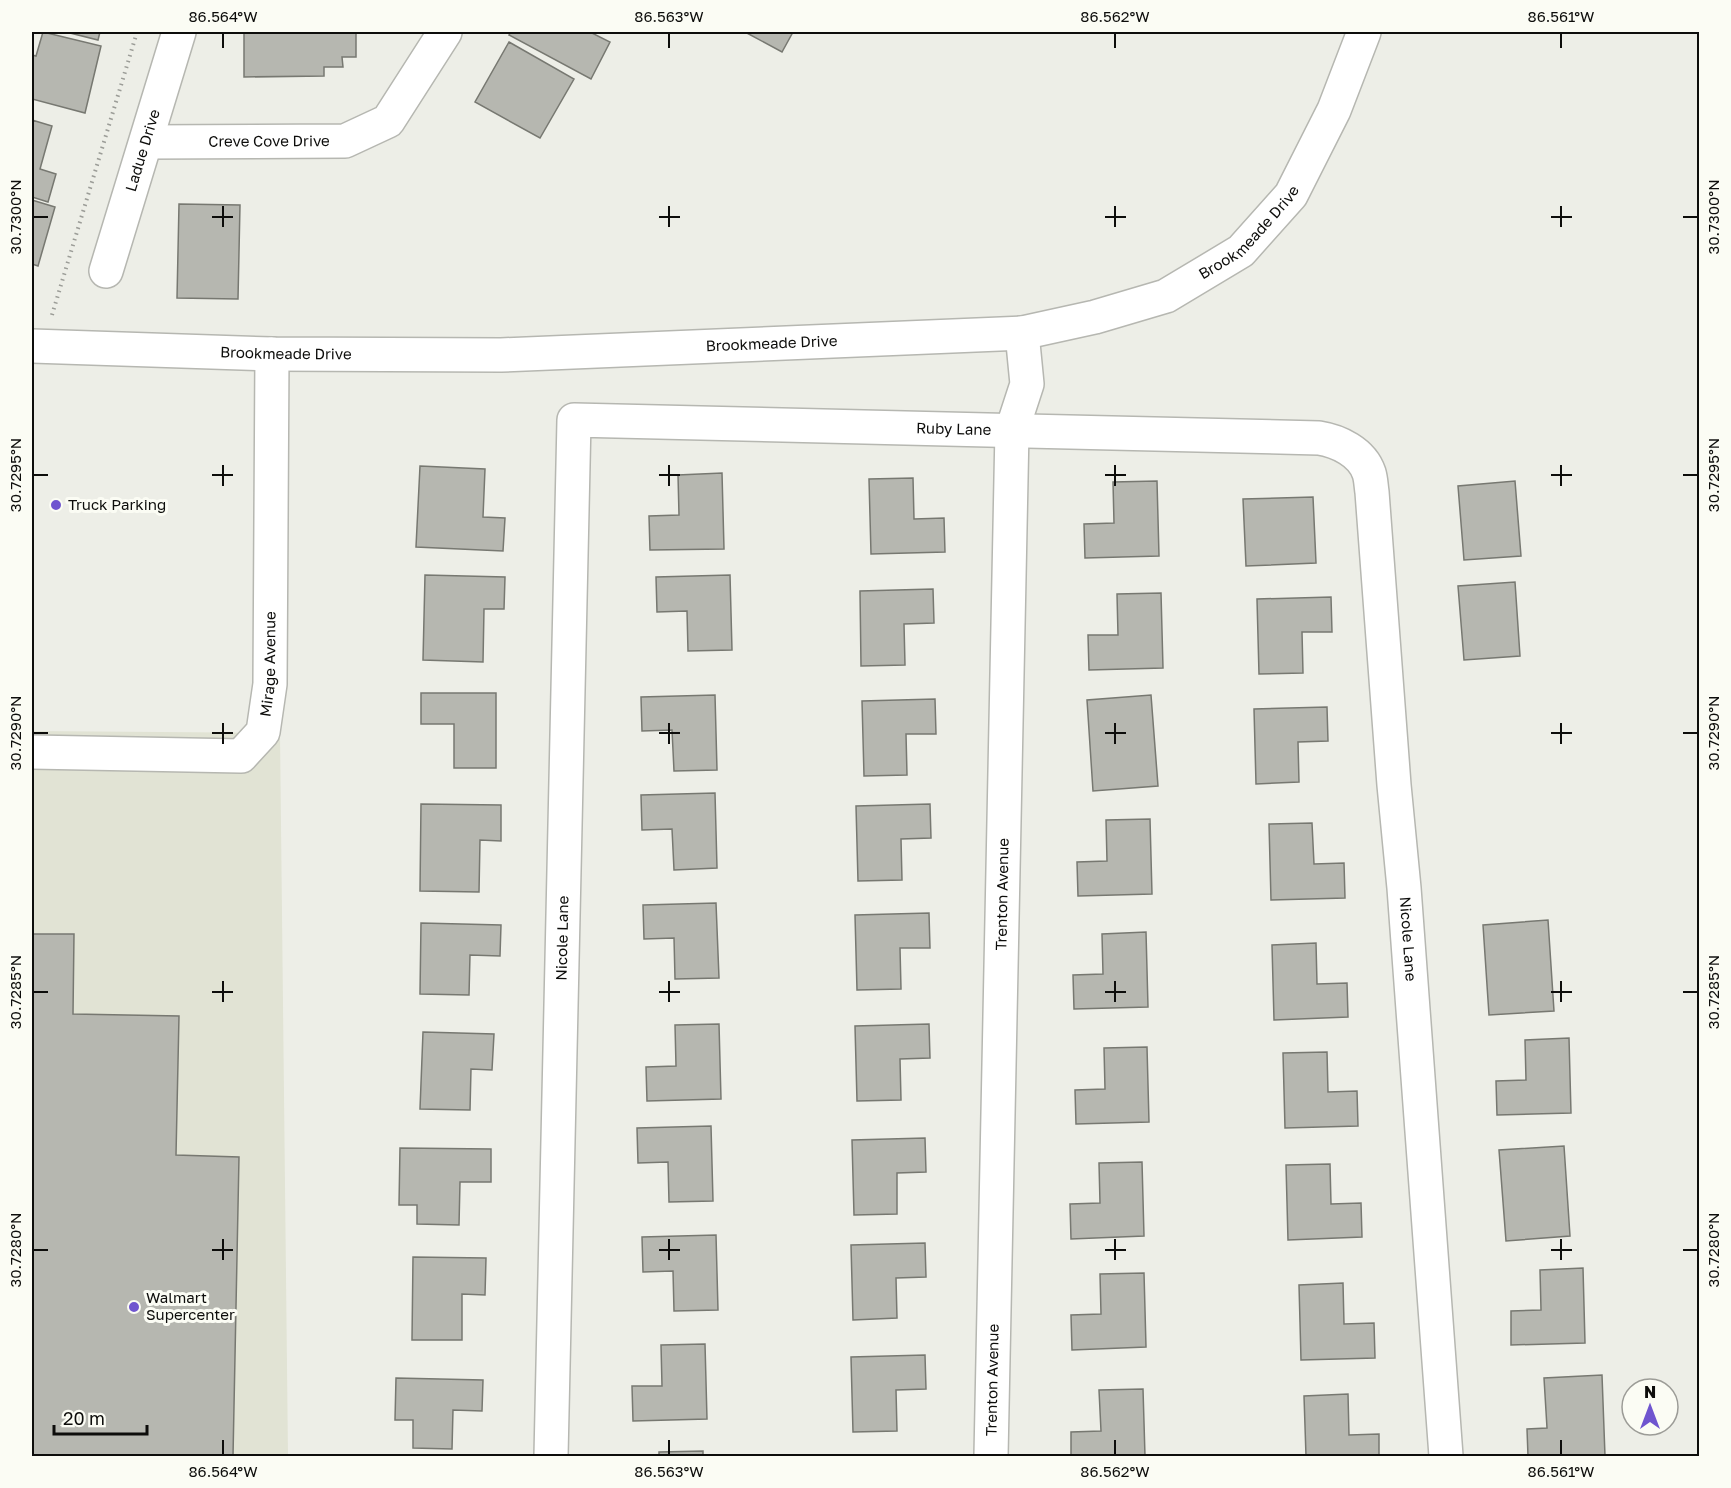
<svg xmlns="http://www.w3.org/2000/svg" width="1731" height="1488" font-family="'Golos Text',sans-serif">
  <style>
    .built { fill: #e1e3d4 }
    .building { fill: #b6b7b0; stroke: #777871; stroke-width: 1.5 }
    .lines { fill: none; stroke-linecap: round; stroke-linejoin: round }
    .street-casing { stroke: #b6b7b1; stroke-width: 36 }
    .path { stroke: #9b9c97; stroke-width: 4; stroke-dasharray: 1.5 4.5; stroke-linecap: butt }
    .street { stroke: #fff; stroke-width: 33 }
    .ticks { fill: none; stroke: #0d0d0b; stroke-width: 2 }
    .poi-dot { fill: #6f55cf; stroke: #fbfcf4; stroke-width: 2 }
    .labels { text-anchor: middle; stroke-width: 6; stroke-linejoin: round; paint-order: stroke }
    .street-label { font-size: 15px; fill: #0d0d0b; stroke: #fbfcf4 }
    .poi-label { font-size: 15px; fill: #0d0d0b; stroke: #fbfcf4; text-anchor: start }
    .neatline { fill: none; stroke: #0d0d0b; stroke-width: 2 }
    .ticks-label { font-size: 15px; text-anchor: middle; fill: #0d0d0b }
  </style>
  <rect width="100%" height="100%" fill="#edeee7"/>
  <path class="built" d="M32 731 280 733 288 1456H32Z"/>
  <path class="building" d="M43 32 101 46 85 113 32 99V55L36 56Z
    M66 32H100L98 40Z
    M244 32H356V57H342L343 67H324V76L244 77Z
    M511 32H590L610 42 591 79 509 35Z
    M745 32H793L782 52Z
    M509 42 574 79 540 138 475 102Z
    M32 120 52 126 40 169 56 174 48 202 32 197Z
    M32 200 55 207 38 266 32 264Z
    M179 204 240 205 238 299 177 298Z
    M420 466 485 469 483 517 505 518 503 551 416 547Z
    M722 473 724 549 650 550 649 516 679 515 678 475Z
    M913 478 914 519 944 518 945 552 871 554 869 479Z
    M1157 481 1159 556 1085 558 1084 524 1114 523 1113 482Z
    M1515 481 1521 556 1464 560 1458 486Z
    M1313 497 1316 563 1246 566 1243 499Z
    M425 575 505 577 504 609H484L483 662 423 660Z
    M730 575 732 650 688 651 687 611 657 612 656 577Z
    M1515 582 1520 656 1464 660 1458 586Z
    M933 589 934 623 904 624 905 665 861 666 860 591Z
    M1161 593 1163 668 1089 670 1088 635H1118L1117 594Z
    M1331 597 1332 632H1302L1303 673 1259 674 1257 599Z
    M421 693H496V768H454V724H421Z
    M715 695 717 770 674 771 672 730 642 731 641 697Z
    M1151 695 1158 786 1093 791 1087 700Z
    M935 699 936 734H906L907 775 864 776 862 701Z
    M1327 707 1328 741 1298 742 1299 782 1256 784 1254 709Z
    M715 793 717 868 674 870 672 829 642 830 641 795Z
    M421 804 501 805V841L480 840 479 892 420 891Z
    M930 804 931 838 901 839 902 880 858 881 856 806Z
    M1150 819 1152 894 1078 896 1077 862 1107 861 1106 820Z
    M1312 823 1314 864 1344 863 1345 898 1271 900 1269 824Z
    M716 903 719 978 675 979 674 938 644 939 643 905Z
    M929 913 930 948H900L901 989 857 990 855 915Z
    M1548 920 1554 1011 1489 1015 1483 925Z
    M421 923 501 925 500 956 470 955 469 995 420 994Z
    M1146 932 1148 1007 1074 1009 1073 975 1103 974 1102 934Z
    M32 934H74L73 1014 179 1016 176 1155 239 1157 233 1456H32Z
    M1316 943 1317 984 1347 983 1348 1017 1274 1020 1272 945Z
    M719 1024 721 1099 647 1101 646 1067 676 1066 675 1025Z
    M929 1024 930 1058 900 1059 901 1100 857 1101 855 1026Z
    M423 1032 494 1034 492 1070 471 1069 470 1110 420 1109Z
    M1569 1038 1571 1113 1497 1115 1496 1081 1526 1080 1525 1040Z
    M1147 1047 1149 1122 1076 1124 1075 1090 1105 1089 1104 1048Z
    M1327 1052 1328 1092 1357 1091 1358 1126 1285 1128 1283 1053Z
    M711 1126 713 1201 669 1202 668 1162 638 1163 637 1128Z
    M925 1138 926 1172 897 1173V1214L854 1215 852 1140Z
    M1564 1146 1570 1236 1506 1241 1499 1150Z
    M400 1148 491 1149V1182H460L459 1225 417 1224V1205H399Z
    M1142 1162 1144 1236 1071 1239 1070 1204 1100 1203 1099 1163Z
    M1330 1164 1331 1204 1361 1203 1362 1237 1288 1240 1286 1165Z
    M716 1235 718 1310 674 1311 673 1271 643 1272 642 1237Z
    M925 1243 926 1277 896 1278 897 1318 853 1320 851 1245Z
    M413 1257 486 1258 485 1295 462 1294V1340H412Z
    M1583 1268 1585 1343 1511 1345V1311L1541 1310 1540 1270Z
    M1144 1273 1146 1347 1072 1350 1071 1315 1101 1314 1100 1274Z
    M1343 1283 1344 1324 1374 1323 1375 1358 1301 1360 1299 1285Z
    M705 1344 707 1419 633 1421 632 1386H662L661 1345Z
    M925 1355 926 1389 896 1390 897 1431 853 1432 851 1357Z
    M1602 1375 1605 1456H1528L1527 1429 1547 1428 1544 1378Z
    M396 1378 483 1380 482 1411 453 1410 452 1449 413 1448V1420H395Z
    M1143 1389 1145 1456H1071V1432L1101 1431 1099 1390Z
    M1348 1394 1349 1435 1379 1434V1456H1306L1304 1396Z
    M703 1451V1456H659V1452Z"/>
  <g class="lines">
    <defs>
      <g id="street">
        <path id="s1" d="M147 142 345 141 388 121 445 32"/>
        <path id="s2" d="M106 271 179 32"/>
        <path id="s3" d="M32 346 272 354 501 355 1022 333 1095 317 1166 296 1241 251 1291 195 1334 110 1364 32"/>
        <path id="s4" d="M32 752 241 756 263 732 270 684 272 354"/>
        <path id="s5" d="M551 1456 574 420 1319 438C1338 441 1362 452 1369 473 1371 479 1371 486 1372 492L1394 785 1404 888 1446 1456"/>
        <path id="s6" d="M991 1456 1012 430 1027 384 1022 333"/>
      </g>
    </defs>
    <use href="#street" class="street-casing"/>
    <path class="path" d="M52 315 137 32"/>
    <use href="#street" class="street"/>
  </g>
  <path class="ticks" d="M223 33V48M669 33V48M1115 33V48M1561 33V48M223 206V227M669 206V227M1115 206V227M1561 206V227M33 217H48M212 217H233M659 217H680M1105 217H1126M1551 217H1572M1683 217H1698M223 465V486M669 465V486M1115 465V486M1561 465V486M33 475H48M212 475H233M659 475H680M1105 475H1126M1551 475H1572M1683 475H1698M223 723V744M669 723V744M1115 723V744M1561 723V744M33 733H48M212 733H233M659 733H680M1105 733H1126M1551 733H1572M1683 733H1698M223 981V1002M669 981V1002M1115 981V1002M1561 981V1002M33 992H48M212 992H233M659 992H680M1105 992H1126M1551 992H1572M1683 992H1698M223 1239V1260M669 1239V1260M1115 1239V1260M1561 1239V1260M33 1250H48M212 1250H233M659 1250H680M1105 1250H1126M1551 1250H1572M1683 1250H1698M223 1440V1455M669 1440V1455M1115 1440V1455M1561 1440V1455"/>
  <g class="poi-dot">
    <circle cx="56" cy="505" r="6"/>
    <circle cx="134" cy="1307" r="6"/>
  </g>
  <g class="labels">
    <g class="street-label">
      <text dy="5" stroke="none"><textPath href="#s1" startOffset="122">Creve Cove Drive</textPath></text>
      <text dy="5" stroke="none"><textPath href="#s2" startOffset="126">Ladue Drive</textPath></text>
      <text dy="5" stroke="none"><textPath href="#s3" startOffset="1245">Brookmeade Drive</textPath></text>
      <text dy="5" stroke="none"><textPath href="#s3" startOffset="740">Brookmeade Drive</textPath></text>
      <text dy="5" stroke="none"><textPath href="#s3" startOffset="254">Brookmeade Drive</textPath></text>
      <text dy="5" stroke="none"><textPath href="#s5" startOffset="1416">Ruby Lane</textPath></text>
      <text dy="5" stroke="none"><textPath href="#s4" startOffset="310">Mirage Avenue</textPath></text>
      <text dy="5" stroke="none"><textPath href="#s6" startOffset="562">Trenton Avenue</textPath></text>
      <text dy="5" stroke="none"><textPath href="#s5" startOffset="518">Nicole Lane</textPath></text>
      <text dy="5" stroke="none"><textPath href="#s5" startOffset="2313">Nicole Lane</textPath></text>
      <text dy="5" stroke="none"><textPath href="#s6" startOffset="76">Trenton Avenue</textPath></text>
    </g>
    <g class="poi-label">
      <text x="68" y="510">Truck Parking</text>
      <text x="146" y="1303">Walmart<tspan x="146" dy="17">Supercenter</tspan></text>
    </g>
  </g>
  <rect width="1731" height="1488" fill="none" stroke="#fbfcf4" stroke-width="66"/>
  <g transform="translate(1650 1407)"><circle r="28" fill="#fbfcf4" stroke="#9c9c97" stroke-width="1.5"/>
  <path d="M0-4.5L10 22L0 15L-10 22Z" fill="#6f55cf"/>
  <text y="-9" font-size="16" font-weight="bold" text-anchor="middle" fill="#0d0d0b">N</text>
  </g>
  <path d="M54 1425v9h93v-9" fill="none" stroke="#0d0d0b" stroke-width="3"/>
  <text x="63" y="1425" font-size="18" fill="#0d0d0b" stroke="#fbfcf4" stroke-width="4.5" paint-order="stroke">20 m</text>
  <rect x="33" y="33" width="1665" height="1422" class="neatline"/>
  <g class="ticks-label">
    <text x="223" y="22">86.564°W</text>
    <text x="669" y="22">86.563°W</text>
    <text x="1115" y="22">86.562°W</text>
    <text x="1561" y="22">86.561°W</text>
    <text transform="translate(16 217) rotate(-90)" y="5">30.7300°N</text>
    <text transform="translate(1714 217) rotate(-90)" y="5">30.7300°N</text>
    <text transform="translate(16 475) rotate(-90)" y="5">30.7295°N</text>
    <text transform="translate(1714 475) rotate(-90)" y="5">30.7295°N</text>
    <text transform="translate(16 733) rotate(-90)" y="5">30.7290°N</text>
    <text transform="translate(1714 733) rotate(-90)" y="5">30.7290°N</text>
    <text transform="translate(16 992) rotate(-90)" y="5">30.7285°N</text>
    <text transform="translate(1714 992) rotate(-90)" y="5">30.7285°N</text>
    <text transform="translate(16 1250) rotate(-90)" y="5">30.7280°N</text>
    <text transform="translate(1714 1250) rotate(-90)" y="5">30.7280°N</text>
    <text x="223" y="1477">86.564°W</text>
    <text x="669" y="1477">86.563°W</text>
    <text x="1115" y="1477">86.562°W</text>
    <text x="1561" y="1477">86.561°W</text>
  </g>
</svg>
